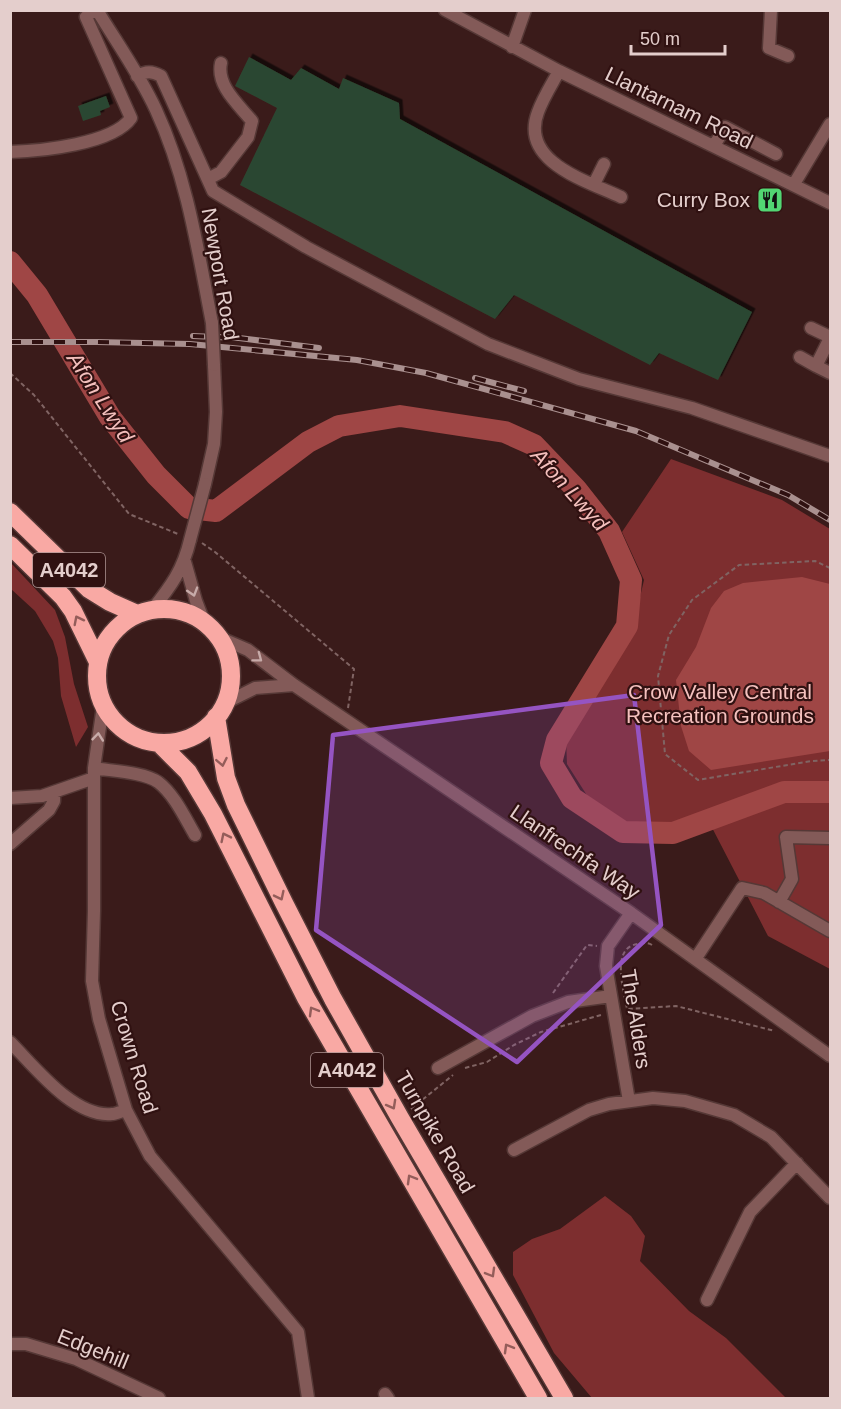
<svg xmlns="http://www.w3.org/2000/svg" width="841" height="1409" font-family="Helvetica,sans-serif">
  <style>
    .green { fill: #7d2e2f }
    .water { fill: #9f4645 }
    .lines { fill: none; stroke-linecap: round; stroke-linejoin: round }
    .river { stroke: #9f4645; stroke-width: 22 }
    .building { fill: #2c4731; filter: url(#shadow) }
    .minor-casing { stroke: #553836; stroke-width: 15 }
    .highway-casing { stroke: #553836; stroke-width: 21 }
    .path { stroke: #806463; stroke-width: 2; stroke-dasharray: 4.5 3; stroke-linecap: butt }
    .minor { stroke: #835a58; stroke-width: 12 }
    .highway { stroke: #f9a9a4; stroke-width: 18 }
    .rail-casing { stroke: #a9908f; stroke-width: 6 }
    .rail { stroke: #301111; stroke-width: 4; stroke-dasharray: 11; stroke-linecap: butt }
    .minor-bridge-casing { stroke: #553836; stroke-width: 15; stroke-linecap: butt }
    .minor-bridge { stroke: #835a58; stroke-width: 12 }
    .oneway { stroke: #c7aba9 }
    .oneway2 { stroke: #945d5a }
    .marked { fill: #9554c2; fill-opacity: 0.2; stroke: #9554c2; stroke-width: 4.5; stroke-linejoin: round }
    .labels { text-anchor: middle; stroke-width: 4.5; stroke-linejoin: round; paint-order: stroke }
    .shield { fill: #301111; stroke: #ae9594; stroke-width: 1.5 }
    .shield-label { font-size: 20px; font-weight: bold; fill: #e4cecc }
    .street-label { font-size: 21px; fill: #e4cecc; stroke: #301111 }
    .poi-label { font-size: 21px; fill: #e4cecc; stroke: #301111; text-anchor: end }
    .park-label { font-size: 21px; fill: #f5c1be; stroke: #301111 }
    .water-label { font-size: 22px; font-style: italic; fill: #f4c0bd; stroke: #301111 }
  </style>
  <defs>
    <filter id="shadow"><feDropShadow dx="3.5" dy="-3.5" stdDeviation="0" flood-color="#0009"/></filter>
  </defs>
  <rect width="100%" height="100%" fill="#3a1b1a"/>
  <path class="green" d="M671 459 782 500 830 529V969L768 936 706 816 669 829 627 828 588 797 567 764 566 739 630 640 644 580 622 532Z
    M11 563 55 610 65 637 74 684 88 727 76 747 61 696 58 658 53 641 35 611 11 589Z
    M605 1196 631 1216 645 1236 640 1261 689 1311 726 1338 786 1398H592L554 1353 513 1275V1252L532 1239 560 1229Z"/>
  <path class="water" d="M802 577 830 584V751L711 770 689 751 681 726 676 680 696 647 711 608 724 591 743 583Z"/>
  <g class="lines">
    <path class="river" d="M10 262 37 295 110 417 156 475 189 508 216 511 308 442 339 426 400 416 505 432 534 445 576 489 609 531 631 580 627 626 557 740 551 763 572 798 623 832 673 833 784 792H830"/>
  </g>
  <path class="building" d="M249 57 291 80 301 68 339 89 343 78 399 103 400 119 752 312 718 380 659 353 650 365 514 295 495 319 240 185 277 108 235 86Z
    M106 96 110 107 100 111 101 115 83 121 78 106Z"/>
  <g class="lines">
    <defs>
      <path id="minor" d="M97 10C117 43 140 75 156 110 187 177 198 251 212 323
        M445 10 559 71 830 203
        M771 10 769 48 788 56
        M512 47 525 10
        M559 71C552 84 543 98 538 112 519 162 587 181 621 197
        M137 76C146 71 152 71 161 76L213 191 306 247 488 344 579 379 692 408 830 456
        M714 146 725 127 776 154
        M10 152C41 151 113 144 131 118L86 17 94 10
        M208 179 221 172 248 137 252 121C239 105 216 86 221 63
        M594 184 604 164
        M794 184 830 124
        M811 328 830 337
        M830 338 816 366 830 373
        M800 357 816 366
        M205 484 214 444 216 412 214 365
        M185 562 196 601 204 622
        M152 610C171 586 183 570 190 540
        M218 637 248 650 294 685 631 913 830 1056
        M225 703 255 688 294 685
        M103 706 94 768V911L92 981 99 1019 126 1110 150 1156 298 1332 308 1398
        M94 768C111 771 144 772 158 782 174 794 185 818 195 835
        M10 798 42 796 94 778
        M10 844 49 810 54 801V792
        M779 902 792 879 786 837 830 838
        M696 958 742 888 764 893 830 931
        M10 1042C35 1067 74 1118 112 1114 116 1114 121 1111 126 1110
        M438 1068 532 1016 568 1002 611 996
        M629 1101 606 966 608 946 631 913
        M514 1150 589 1110 609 1104 653 1098 685 1101 734 1115 771 1137 830 1198
        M707 1300 750 1212 797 1163
        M10 1344H26L76 1359 159 1398
        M385 1394 388 1398"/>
      <path id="highway" d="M10 512 89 589 110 602 137 614
        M10 545 63 597 73 611 98 662
        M97 676a67 67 0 1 1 134 0a67 67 0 1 1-134 0Z
        M216 717 226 778 236 805 284 903 333 999 400 1118 564 1398
        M159 743 188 772 213 814 306 998 538 1398"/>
    </defs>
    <use href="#minor" class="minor-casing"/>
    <use href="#highway" class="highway-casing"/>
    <path class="path" d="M10 373 34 395 129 514 178 534
      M202 543 215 552 354 669 348 708
      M830 568 815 561 739 565 692 600 669 635 658 676 665 754 698 780 811 761 830 760
      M652 945C647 942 643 943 638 944 610 947 624 991 627 1009L676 1006 775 1031
      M553 993 587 945 597 946
      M465 1068 487 1062 514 1045 541 1032 601 1015
      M411 1109 453 1075"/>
    <use href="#minor" class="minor"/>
    <use href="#highway" class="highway"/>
    <defs>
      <path id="rail" d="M193 336 239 338 319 348
        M10 342H97L190 344 357 360 426 373 636 431 788 495 830 520
        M475 378 524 391"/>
    </defs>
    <use href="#rail" class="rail-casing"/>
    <use href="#rail" class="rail"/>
    <defs>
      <path id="minor-bridge" d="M212 323 214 365
        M190 540 205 484"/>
    </defs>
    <use href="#minor-bridge" class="minor-bridge-casing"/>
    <use href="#minor-bridge" class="minor-bridge"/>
  </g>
  <defs><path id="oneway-chevron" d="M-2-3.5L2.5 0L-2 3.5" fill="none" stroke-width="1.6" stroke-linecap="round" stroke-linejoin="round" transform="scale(1.5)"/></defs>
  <g class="oneway">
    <use href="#oneway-chevron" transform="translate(193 592) rotate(73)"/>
    <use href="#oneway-chevron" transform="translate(258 658) rotate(37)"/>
    <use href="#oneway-chevron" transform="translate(98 737) rotate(-84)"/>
  </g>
  <g class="oneway2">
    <use href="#oneway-chevron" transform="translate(78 620) rotate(-117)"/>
    <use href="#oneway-chevron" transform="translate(222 762) rotate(79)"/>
    <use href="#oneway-chevron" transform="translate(225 837) rotate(-116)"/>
    <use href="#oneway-chevron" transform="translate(280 896) rotate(64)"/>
    <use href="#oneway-chevron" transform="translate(313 1011) rotate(-120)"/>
    <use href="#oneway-chevron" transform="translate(392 1105) rotate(61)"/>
    <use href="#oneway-chevron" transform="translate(411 1179) rotate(-120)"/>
    <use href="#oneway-chevron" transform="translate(491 1273) rotate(60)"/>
    <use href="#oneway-chevron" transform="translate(508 1348) rotate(-120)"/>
  </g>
  <path class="marked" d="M634 695 661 925 517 1062 316 930 333 735Z"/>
  <defs>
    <symbol id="restaurant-square" viewBox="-11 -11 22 22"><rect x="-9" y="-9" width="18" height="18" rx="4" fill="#52d673" stroke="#301111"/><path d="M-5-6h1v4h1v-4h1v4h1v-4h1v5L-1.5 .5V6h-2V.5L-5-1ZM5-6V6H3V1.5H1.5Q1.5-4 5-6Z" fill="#111"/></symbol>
  </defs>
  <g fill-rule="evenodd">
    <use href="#restaurant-square" x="755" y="185" width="30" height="30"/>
  </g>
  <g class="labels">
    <g class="shield">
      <rect x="33" y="553" width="72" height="34" rx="4.5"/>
      <rect x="311" y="1053" width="72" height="34" rx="4.5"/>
    </g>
    <g class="shield-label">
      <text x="69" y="577">A4042</text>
      <text x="347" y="1077">A4042</text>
    </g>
    <g class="street-label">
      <text transform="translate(679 108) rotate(26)" y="7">Llantarnam Road</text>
      <text transform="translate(220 274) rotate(80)" y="7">Newport Road</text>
      <text transform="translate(575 852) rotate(34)" y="7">Llanfrechfa Way</text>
      <text transform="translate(636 1019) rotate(81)" y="7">The Alders</text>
      <text transform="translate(134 1057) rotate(73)" y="7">Crown Road</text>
      <text transform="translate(435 1132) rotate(60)" y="7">Turnpike Road</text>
      <text transform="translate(93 1349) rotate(22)" y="7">Edgehill</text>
    </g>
    <g class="poi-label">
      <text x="750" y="207">Curry Box</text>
    </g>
    <g class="park-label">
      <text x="720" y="699">Crow Valley Central<tspan x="720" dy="24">Recreation Grounds</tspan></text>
    </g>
    <g class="water-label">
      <text transform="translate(101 397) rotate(57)" y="8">Afon Lwyd</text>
      <text transform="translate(570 489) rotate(48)" y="8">Afon Lwyd</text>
    </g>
  </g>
  <rect width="841" height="1409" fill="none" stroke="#e4cecc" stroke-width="24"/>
  <path d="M631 45v9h94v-9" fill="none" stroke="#e4cecc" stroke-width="3"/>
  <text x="640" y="45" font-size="18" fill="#e4cecc" stroke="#301111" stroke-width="4.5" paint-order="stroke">50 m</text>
</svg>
